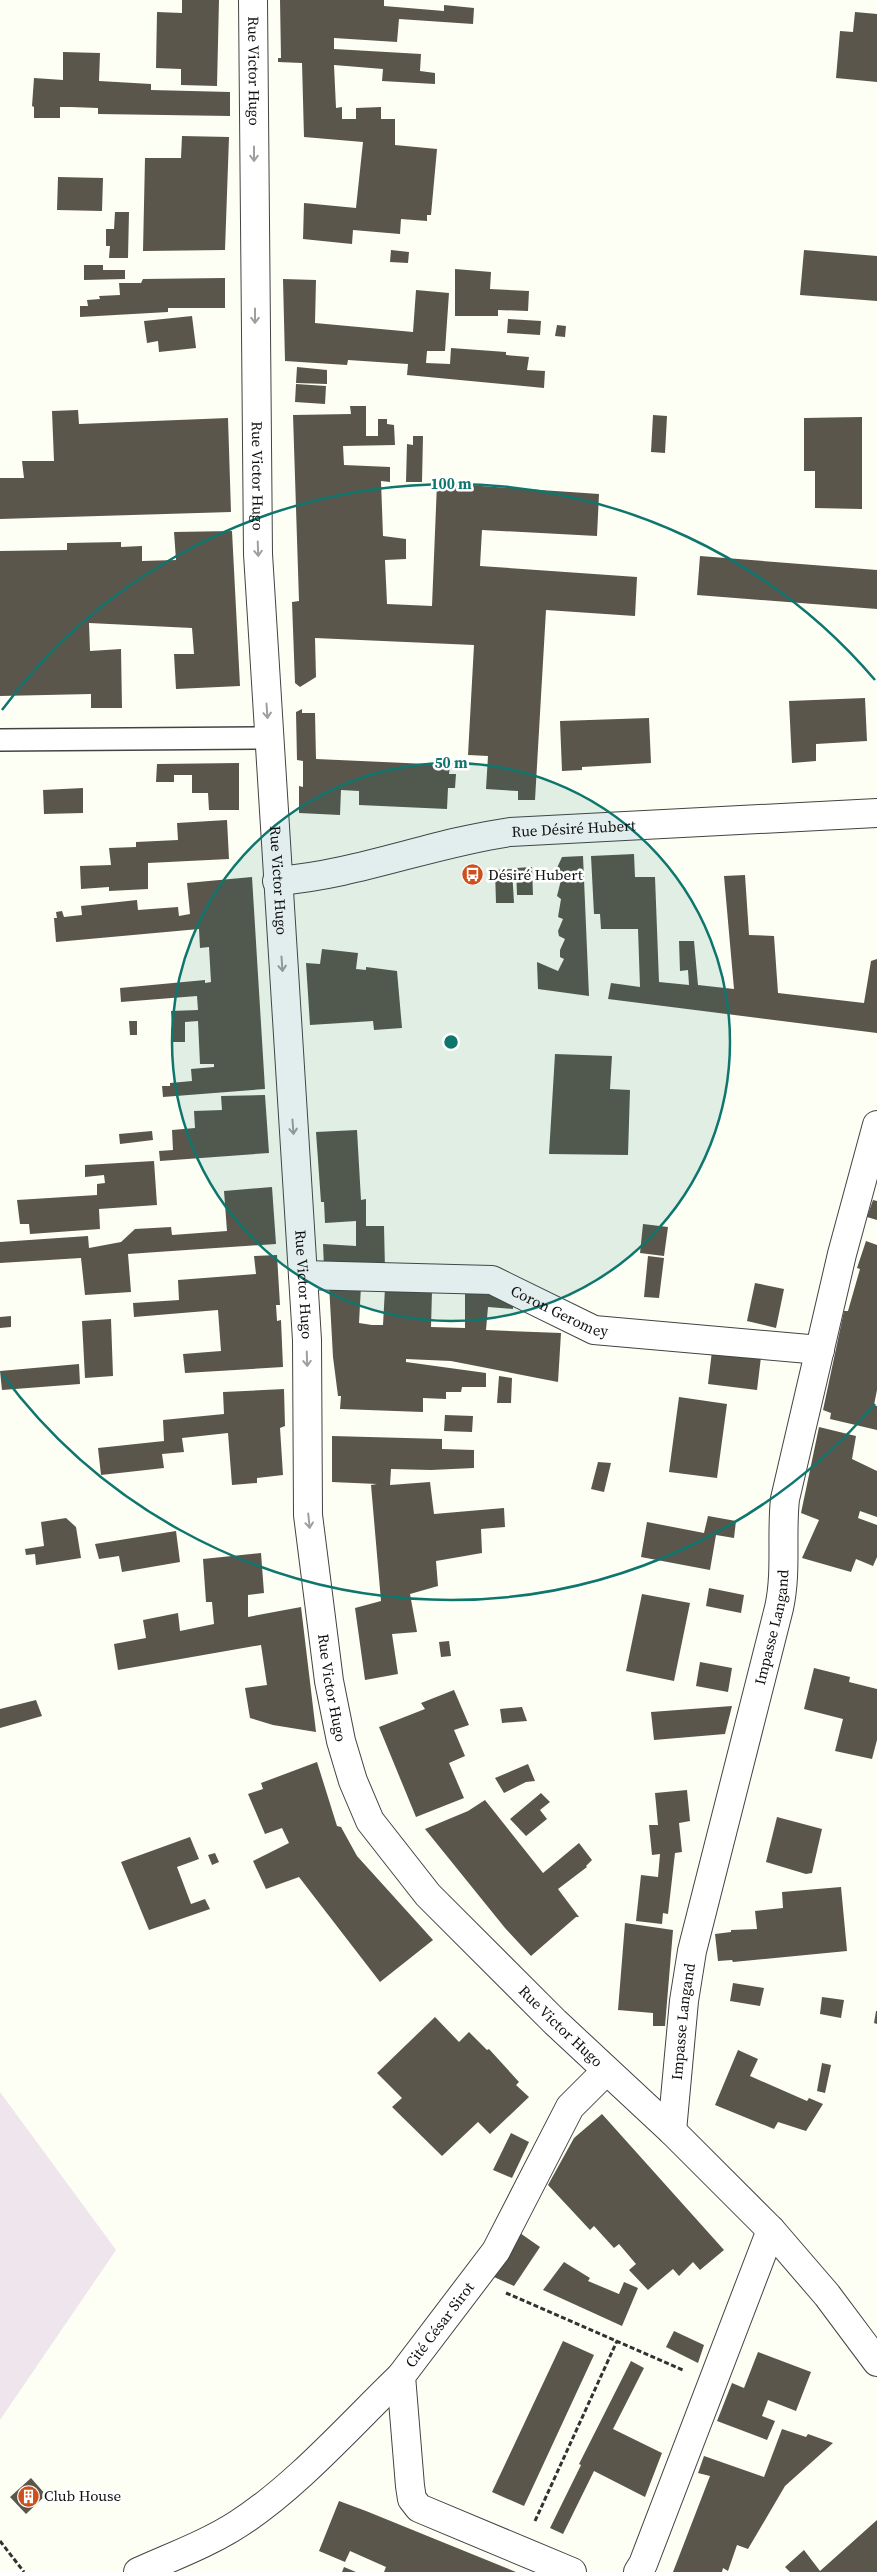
<svg xmlns="http://www.w3.org/2000/svg" width="877" height="2572" font-family="'Source Serif 4',serif">
  <style>
    .industrial { fill: #efe5ed }
    .building { fill: #5a564c }
    .lines { fill: none; stroke-linecap: round; stroke-linejoin: round }
    .service-casing { stroke: #434343; stroke-width: 24 }
    .minor-casing { stroke: #434343; stroke-width: 30 }
    .tertiary-casing { stroke: #434343; stroke-width: 30 }
    .path { stroke: #323232; stroke-width: 3; stroke-dasharray: 5 2.5; stroke-linecap: butt }
    .service { stroke: #fff; stroke-width: 21 }
    .minor { stroke: #fff; stroke-width: 28 }
    .tertiary { stroke: #fff; stroke-width: 28 }
    .oneway { stroke: #9f9f9f }
    .ring { fill: none; stroke: #0f766e; stroke-width: 2.5 }
    .labels { text-anchor: middle; stroke-width: 5; stroke-linejoin: round; paint-order: stroke }
    .street-label { font-size: 15px; fill: #101010; stroke: #fff }
    .poi-label { font-size: 15px; fill: #101010; stroke: #fff; text-anchor: start }
    .centre { fill: #0f766e; stroke: #fff; stroke-width: 2.5 }
    .ring-label { font-size: 15px; text-anchor: middle; font-weight: bold; fill: #0f766e; stroke: #fff; stroke-width: 5; stroke-linejoin: round; paint-order: stroke }
  </style>
  <rect width="100%" height="100%" fill="#fdfff4"/>
  <path class="industrial" d="M0 2092 116 2250 0 2420Z"/>
  <path class="building" d="M182 0H219L217 86 181 85V69L156 68 157 12 182 13Z
    M280 0H384V6L444 11V5L474 8 473 24 399 19 397 42 334 38V49L421 54 420 71 435 73V84L382 81 383 69 334 65 336 108 342 107V119H356V108L381 107V119H395V145L437 149 431 215H427V221L401 219 400 234 353 230 352 244 303 239 304 203 356 208 363 142 304 137 302 63 278 62V58H281Z
    M855 12 877 14V82L836 78 840 31 853 32Z
    M63 52 100 53 99 81 151 84V90L230 92V116L98 114V108L71 107H60V118H34V107L32 106 34 78 63 80Z
    M182 136 229 137 225 250 143 251 145 158H181Z
    M58 177 103 178 102 211 57 210Z
    M115 212H129L128 258H109L110 246H106V229H114Z
    M391 250 409 252 408 263 390 262Z
    M804 250 877 256V301L800 295Z
    M84 265H103V270H125V279L84 280Z
    M455 269 491 272 490 289 529 291 528 311 498 310V316H455Z
    M225 278V308H168V312L80 317V306H88L87 300 100 299 99 296 120 295 119 283H141L143 279Z
    M283 279 316 280 315 323 413 332 416 290 449 293 445 351H427L426 363 450 364 451 348 506 352V355L529 357 527 370 545 371 544 388 407 375 408 364 348 360 347 365 285 361Z
    M192 316 196 348 159 352 158 341 147 343 144 321Z
    M508 319 541 321 540 335 507 333Z
    M557 325 566 326 565 337 555 336Z
    M297 367 327 370V384L296 383Z
    M296 384 326 386 325 404 295 402Z
    M350 406H366V436H378V419H387V424L394 425 395 445 343 446 344 465 390 467V482L381 481 383 536 406 539V559L385 560 387 604 432 606 437 483 599 494 597 536 482 530 480 566 637 577 635 616 546 610 535 800H518V791L486 789 488 756 468 755 474 645 315 638 316 677 300 687 295 683 292 602 299 601 293 415 351 414Z
    M78 410 79 424 228 418 231 512 0 519V478H24L22 461H54L52 411Z
    M653 415 667 416 665 453 651 452Z
    M862 417V509L815 508V471H804V418Z
    M413 436H423L422 482H406L407 444 413 445Z
    M232 531 240 686 176 689 174 654H194L192 628 89 623 90 651 121 649 122 708H91V694L0 696V551L67 550V543L121 542V547L142 546V561L176 560 174 532Z
    M700 556 877 570V609L697 595Z
    M865 698 867 741 816 744V761L792 763 789 701Z
    M302 709V713H315L316 759 450 765 449 774H456L455 788H448L447 809 359 805V791L341 790 340 815 299 813V786L303 787V761L297 760 296 712Z
    M649 718 651 763 582 767V770L562 771 560 721Z
    M239 763V810H209L208 793H192V775H174V782H156L157 764Z
    M83 788V813L44 814 43 790Z
    M227 820 229 859 148 863V889L109 891V887L81 889 80 866 111 865 109 848 136 847V842L178 840 177 823Z
    M634 854 635 877H655L659 982 689 985 688 970 680 971 679 941H694L698 985 734 989 724 876 745 875 749 935 774 936 778 993 864 1003 871 961 877 959V1033L608 999 611 983 640 987 638 929H601L600 914H594L591 856Z
    M583 856 589 996 538 989 537 962 558 971 564 959 560 957V950L565 939 559 936 558 931 563 919 558 917 561 899 557 896 561 880 555 876 556 870 562 857Z
    M532 867 533 895H517L516 868Z
    M512 869 514 903H496L495 870Z
    M252 877 265 1089 163 1097 162 1086H170V1083L192 1081 191 1069 214 1067V1064H200L198 1021 185 1022V1042H173L171 1011 198 1010 197 996 121 1002 120 988 205 980V983L211 982 209 947 200 948 199 929 56 942 54 918H57L56 912 62 911 64 917 82 915 81 906 137 900 138 910 178 907 179 916 190 914 187 883Z
    M322 949 358 953 356 969 366 970V967L397 971 402 1028 374 1030 373 1021 310 1025 306 963 320 964Z
    M129 1021H137V1035H130Z
    M555 1054 612 1056 610 1089 630 1090 628 1155 549 1154Z
    M265 1095 269 1153 160 1161 159 1151 173 1150 172 1130 195 1128 194 1111 222 1110 221 1096Z
    M357 1130 361 1200 366 1199V1226H384L385 1270 324 1268 323 1244 356 1246V1221L325 1223 324 1202H321L316 1132Z
    M152 1131 153 1140 120 1144 119 1134Z
    M154 1161 157 1205 99 1209 100 1229 30 1234 29 1224H20L17 1200 97 1195V1184L105 1183 104 1175 85 1177V1165Z
    M272 1187 276 1244 128 1254 131 1292 85 1295 81 1258 0 1263V1242L88 1236 89 1248 121 1242 135 1229 171 1227 172 1235 227 1231 224 1191Z
    M873 1200 877 1201V1220L867 1217Z
    M643 1224 668 1227 664 1256 640 1253Z
    M866 1241 877 1245V1390L874 1405 877 1406V1430L830 1419 831 1413 823 1410 844 1311H848L860 1269 857 1268Z
    M277 1255 280 1305H276L277 1321 281 1320 283 1367 185 1373 183 1354 221 1351 218 1310 134 1317 133 1303 179 1300 178 1280 256 1274 254 1256Z
    M648 1256 664 1258 659 1298 644 1297Z
    M755 1283 784 1289 776 1328 747 1321Z
    M329 1284 361 1286 359 1323 372 1325H383L385 1288 432 1291 431 1327 465 1328V1293L514 1296 513 1309 488 1307 486 1330 561 1333 558 1382 451 1361 406 1359V1362L486 1373V1387H462L461 1392H446V1399L423 1398V1412L340 1409 341 1396H338L333 1357Z
    M11 1316V1327L0 1328V1317Z
    M111 1319 113 1376 85 1378 82 1321Z
    M712 1351 761 1357 757 1390 708 1384Z
    M79 1364 80 1384 2 1390 0 1371Z
    M499 1376 512 1378 511 1403H497Z
    M284 1389 285 1426 280 1428 283 1475 257 1478V1483L232 1485 228 1433 182 1438 184 1452 162 1454 164 1468 101 1475 98 1448 164 1441 163 1420 224 1414 223 1392Z
    M679 1397 727 1404 717 1478 669 1472Z
    M445 1415 473 1416 472 1432 444 1431Z
    M819 1427 856 1436 852 1459 877 1471V1517L860 1511 858 1518 877 1525V1557L873 1566 856 1559 851 1572 802 1558 819 1520 801 1513Z
    M332 1436 442 1439V1449L474 1450V1468L431 1470 391 1469 390 1485 430 1482 434 1514 504 1508 505 1527 481 1529 482 1553 436 1561 438 1586 410 1594 417 1632 392 1634 398 1674 365 1680 355 1608 381 1601 371 1485 377 1484 332 1482Z
    M598 1462 611 1463 604 1492 591 1489Z
    M708 1516 736 1521 734 1538 716 1535 710 1570 641 1557 647 1522 704 1533Z
    M66 1518 76 1527 81 1558 36 1565 35 1554 26 1555 25 1549 44 1546 41 1522Z
    M176 1531 180 1562 122 1572 119 1556 99 1559 95 1544Z
    M261 1553 264 1593 248 1595V1617L301 1607 316 1732 273 1725 250 1718 245 1688 267 1685 261 1645 118 1670 114 1644 146 1638 143 1620 178 1613 180 1631 214 1624 212 1602H206L203 1559Z
    M709 1588 744 1595 741 1613 706 1606Z
    M642 1594 690 1603 674 1681 626 1671Z
    M449 1641 451 1656 441 1657 439 1642Z
    M700 1662 732 1668 728 1692 696 1686Z
    M814 1668 850 1677 849 1682 877 1689V1740L872 1759 835 1751 843 1719 804 1709Z
    M454 1690 469 1725 454 1730 465 1756 449 1763 464 1798 416 1817 379 1727 425 1709 421 1703Z
    M36 1700 42 1716 0 1728V1709Z
    M732 1706 725 1734 654 1740 651 1712Z
    M522 1707 527 1721 502 1723 500 1709Z
    M317 1762 337 1826 341 1827 357 1856 433 1940 380 1982 299 1877 266 1889 253 1861 289 1843 282 1828 265 1834 248 1794 263 1789 261 1783Z
    M528 1764 535 1781 526 1782 504 1793 495 1778Z
    M687 1790 690 1821 679 1823 682 1852 675 1853 668 1914 663 1913 662 1924 636 1921 641 1875 658 1877 660 1854 652 1855 649 1825H658L655 1793Z
    M541 1793 550 1802 540 1810 547 1819 526 1836 510 1819Z
    M485 1800 543 1873 579 1843 592 1860 586 1866 587 1867 558 1889 579 1917H576L531 1956 505 1928 425 1829 468 1811Z
    M777 1817 822 1829 812 1873 806 1874 766 1862Z
    M190 1837 199 1859 177 1867 191 1904 205 1899 210 1909 149 1930 121 1862Z
    M215 1853 219 1862 212 1865 208 1855Z
    M841 1887 847 1951 733 1962 732 1960 718 1961 715 1934 731 1932V1930L757 1929 755 1911 783 1908 782 1892Z
    M625 1923 673 1930 665 2026H653V2013L618 2010Z
    M733 1983 764 1988 760 2006 730 2001Z
    M822 1997 844 2000 841 2018 820 2014Z
    M876 2011H877V2024L874 2023Z
    M435 2017 459 2042 469 2032 487 2050 489 2049 519 2082 516 2085 529 2097 490 2134 478 2122 442 2156 392 2107 402 2098 377 2073Z
    M738 2050 758 2059 750 2076 807 2101 809 2098 823 2104 806 2131 778 2122 774 2129 715 2105Z
    M822 2063 831 2065 825 2093 817 2091Z
    M602 2114 724 2250 700 2270 693 2262 679 2276 673 2269 648 2290 629 2270 636 2264 619 2244 614 2248 594 2226 590 2230 548 2185 574 2138Z
    M511 2133 529 2142 512 2178 493 2170Z
    M520 2233 540 2247 514 2286 494 2277Z
    M564 2262 590 2278 588 2281 619 2294 624 2282 638 2288 622 2326 543 2290Z
    M674 2331 704 2345 698 2363 666 2347Z
    M563 2341 594 2355 524 2506 492 2492Z
    M758 2352 811 2372 796 2411 768 2400 762 2416 775 2421 767 2440 717 2421 732 2383 744 2388Z
    M631 2361 644 2368 613 2429 662 2453 645 2497 594 2471 563 2534 550 2528 581 2465 579 2464Z
    M782 2429 806 2437 808 2434 833 2443 785 2486 748 2549 737 2545 728 2571 723 2568 722 2572H673L710 2476 698 2473 704 2456 764 2477Z
    M31 2478 46 2495 26 2514 10 2497Z
    M339 2501 366 2511 516 2572H384L386 2567 350 2551 345 2562 319 2551Z
    M877 2520V2572H790L785 2567 804 2550 820 2571Z
    M344 2567 356 2572H342Z"/>
  <g class="lines">
    <defs>
      <path id="service" d="M0 740 269 738"/>
      <g id="minor">
        <path id="s1" d="M277 881C356 875 432 843 510 832L877 813"/>
        <path id="s2" d="M303 1275 492 1280 594 1330 820 1350"/>
        <path id="s3" d="M672 2131 684 2001 692 1951 779 1608C787 1572 781 1535 785 1499L842 1254 877 1125"/>
        <path d="M138 2572C171 2557 207 2544 238 2524 296 2487 351 2424 401 2376"/>
        <path id="s4" d="M572 2572 419 2508 412 2499 410 2486 401 2376 496 2251 570 2107 606 2071"/>
        <path d="M638 2572 643 2564 771 2230"/>
      </g>
      <g id="tertiary">
        <path id="s5" d="M253 0 258 554 307 1340 308 1515 329 1681 341 1741 353 1781 370 1821 428 1895 555 2022 672 2131 771 2230 827 2295 877 2362"/>
      </g>
    </defs>
    <use href="#service" class="service-casing"/>
    <use href="#minor" class="minor-casing"/>
    <use href="#tertiary" class="tertiary-casing"/>
    <path class="path" d="M506 2293 683 2370
      M535 2521 617 2341
      M0 2541 24 2572"/>
    <use href="#service" class="service"/>
    <use href="#minor" class="minor"/>
    <use href="#tertiary" class="tertiary"/>
  </g>
  <defs><path id="oneway-shaft" d="M-6 0H5M1.5-3L5.5 0L1.5 3" fill="none" stroke-width="1.6" stroke-linecap="round" stroke-linejoin="round" transform="scale(1.25)"/></defs>
  <g class="oneway">
    <use href="#oneway-shaft" transform="translate(254 154) rotate(90)"/>
    <use href="#oneway-shaft" transform="translate(255 316) rotate(90)"/>
    <use href="#oneway-shaft" transform="translate(258 549) rotate(88)"/>
    <use href="#oneway-shaft" transform="translate(267 711) rotate(86)"/>
    <use href="#oneway-shaft" transform="translate(282 964) rotate(86)"/>
    <use href="#oneway-shaft" transform="translate(293 1127) rotate(86)"/>
    <use href="#oneway-shaft" transform="translate(307 1359) rotate(88)"/>
    <use href="#oneway-shaft" transform="translate(309 1521) rotate(84)"/>
  </g>
  <circle cx="451" cy="1042" r="279" fill="#0f766e" fill-opacity=".12"/>
  <g class="ring">
    <circle cx="451" cy="1042" r="279"/>
    <path d="M875 1404A558 558 0 0 1 2 1374M2 710A558 558 0 0 1 875 680"/>
  </g>
  <defs>
    <symbol id="bus-disc" viewBox="-11 -11 22 22"><circle r="9.5" fill="#cd501c" stroke="#fff"/><path d="M-5-6H5V4H4V6H2V4H-2V6H-4V4H-5ZM-3.5-4V0h7V-4ZM-3.5 1.2v1.5H-2V1.2ZM2 1.2v1.5H3.5V1.2Z" fill="#fff"/></symbol>
    <symbol id="building-disc" viewBox="-11 -11 22 22"><circle r="9.5" fill="#cd501c" stroke="#fff"/><path d="M-4-6H4V6H1V3H-1V6H-4ZM-2.5-4.3h1.7v1.8h-1.7ZM.8-4.3h1.7v1.8H.8ZM-2.5-1h1.7V.8h-1.7ZM.8-1h1.7V.8H.8Z" fill="#fff"/></symbol>
  </defs>
  <g fill-rule="evenodd">
    <use href="#bus-disc" x="460" y="862" width="25" height="25"/>
    <use href="#building-disc" x="16" y="2484" width="25" height="25"/>
  </g>
  <g class="labels">
    <g class="street-label">
      <text dy="5" stroke="none"><textPath href="#s5" startOffset="71">Rue Victor Hugo</textPath></text>
      <text dy="5" stroke="none"><textPath href="#s5" startOffset="476">Rue Victor Hugo</textPath></text>
      <text dy="5" stroke="none"><textPath href="#s1" startOffset="302">Rue Désiré Hubert</textPath></text>
      <text dy="5" stroke="none"><textPath href="#s5" startOffset="881">Rue Victor Hugo</textPath></text>
      <text dy="5" stroke="none"><textPath href="#s5" startOffset="1286">Rue Victor Hugo</textPath></text>
      <text dy="5" stroke="none"><textPath href="#s2" startOffset="264">Coron Geromey</textPath></text>
      <text dy="5" stroke="none"><textPath href="#s3" startOffset="515">Impasse Langand</textPath></text>
      <text dy="5" stroke="none"><textPath href="#s5" startOffset="1691">Rue Victor Hugo</textPath></text>
      <text dy="5" stroke="none"><textPath href="#s3" startOffset="110">Impasse Langand</textPath></text>
      <text dy="5" stroke="none"><textPath href="#s5" startOffset="2111">Rue Victor Hugo</textPath></text>
      <text dy="5" stroke="none"><textPath href="#s4" startOffset="365">Cité César Sirot</textPath></text>
    </g>
    <g class="poi-label">
      <text x="488" y="880">Désiré Hubert</text>
      <text x="44" y="2501">Club House</text>
    </g>
  </g>
  <circle cx="451" cy="1042" r="8" class="centre"/>
  <g class="ring-label">
    <text x="451" y="489">100 m</text>
    <text x="451" y="768">50 m</text>
  </g>
</svg>
